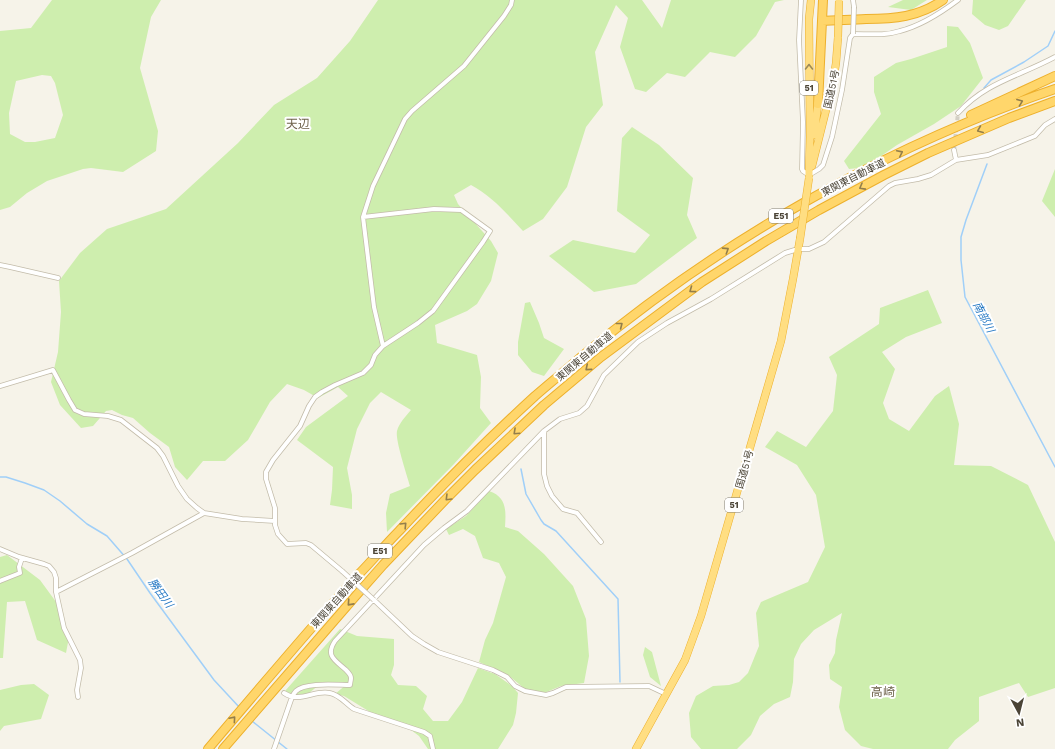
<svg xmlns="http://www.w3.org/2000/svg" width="1055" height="749" font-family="'Work Sans','Noto Sans JP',sans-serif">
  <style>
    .green { fill: #ceeeae; fill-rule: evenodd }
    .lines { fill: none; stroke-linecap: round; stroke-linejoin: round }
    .stream { stroke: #a0cff8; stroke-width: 1.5 }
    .minor-tunnel { stroke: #d4d0c5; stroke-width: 4; stroke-dasharray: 4 2; stroke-linecap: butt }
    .minor-casing { stroke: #c3bcaa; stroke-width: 5.5 }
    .trunk-casing { stroke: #edb02c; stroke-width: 8 }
    .motorway-casing { stroke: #edb02c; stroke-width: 10 }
    .minor { stroke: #fff; stroke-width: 4 }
    .trunk { stroke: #ffde82; stroke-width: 7 }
    .motorway { stroke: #ffd66b; stroke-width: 8 }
    .minor-bridge-casing { stroke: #c3bcaa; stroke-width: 5.5; stroke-linecap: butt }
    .trunk-bridge-casing { stroke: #edb02c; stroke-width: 8; stroke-linecap: butt }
    .minor-bridge { stroke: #fff; stroke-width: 4 }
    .trunk-bridge { stroke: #ffde82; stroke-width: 7 }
    .oneway { stroke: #9c8958 }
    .oneway2 { stroke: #937e4b }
    .labels { text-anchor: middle; stroke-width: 4; stroke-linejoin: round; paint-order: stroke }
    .shield { fill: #fff; stroke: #817c72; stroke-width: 1 }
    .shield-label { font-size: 9px; font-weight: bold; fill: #4b4436 }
    .street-label { font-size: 10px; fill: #4b4436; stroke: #fff }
    .water-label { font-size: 11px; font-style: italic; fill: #2377c3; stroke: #fff }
    .quarter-label { font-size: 12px; fill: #6f634c; stroke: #fff }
  </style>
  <rect width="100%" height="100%" fill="#f6f3e9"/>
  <path class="green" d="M52 0H161L151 17 140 68 158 131 156 151 123 172 91 168 83 169 47 181 27 193 10 207 0 210V31L31 28ZM42 75 51 76 55 83 63 115 55 138 35 142H25L10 134 9 113 16 81Z
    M378 0H642L662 28 671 0H784L775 2 756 36 735 57 710 52 685 77 667 73 646 92 635 89 620 47 628 18 616 5 595 52 603 105 586 127 567 187 543 219 523 231C507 214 492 196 471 185L454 195 458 204 491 241 498 253 491 281 477 304 467 311 435 325 437 343 477 355 481 377 480 408 491 423 454 464 387 532 386 513 390 494 410 486C407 475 395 440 397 431 399 423 406 416 411 410L381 392 370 403 357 429 347 468 352 495V509L330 505 332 490 333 467 297 440 306 427 348 396 338 387 318 398 304 390 287 384 270 402 248 440 225 461H203L187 480 175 467 169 447 150 433 133 418 122 415 112 410 106 411 93 426 81 428 60 405 51 382 58 352 61 312 59 281 80 253 107 229 166 209 238 143 274 105 317 78 350 41Z
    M903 0H927L911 10 888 7Z
    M973 0H1026L1008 26 999 30 985 25 972 14Z
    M947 26 958 27 970 43 983 78 961 106 934 124 897 145 874 161 859 168 849 169 844 161 881 114 874 92V77L896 63 911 59 947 47Z
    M632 127 659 145 693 178 687 215 697 238 636 284 594 292 549 256 573 240 635 253 650 235 617 211 622 138Z
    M1055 169V217L1042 201Z
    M928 290 942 323 906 337 882 352 895 369 883 403 889 419 909 431 935 396 949 386 959 424 954 465 991 466 1028 485 1055 542V688L1028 697 1019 683 979 697V721L955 740 948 749H873L861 746 845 730 839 707 842 687 830 679 829 665 835 653 836 640 842 613 814 630 801 644 794 659 793 682 790 697 774 704 760 716 751 735 737 749H701L691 737 689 713 696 696 713 686 729 685 739 682 748 673 759 646 756 613 761 602 808 582 825 547 816 495 797 465 765 447 777 431 806 447 833 411 837 375 829 357 879 324 880 308Z
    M530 302 539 323 544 338 564 349 544 376 532 372 518 355V342L525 303Z
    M489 491C507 497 506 511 505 527L518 531 544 554 573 586 586 619 589 656 584 683 561 686 544 693 525 689 508 675 479 662 485 640 493 623 506 577 499 563 483 558 475 536 463 529 449 535 446 529 466 516Z
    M7 555 40 580 59 606 69 637 66 653 37 640 25 601 7 602 3 658H0V557Z
    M340 629 357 636 394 639V665L391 675 398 685 416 686 427 696 423 709 433 721H448L462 702 478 668 495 674 512 686 518 693 516 713 513 725 498 749H428L419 736 403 724 375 715 344 696 335 694 347 684 319 685 304 697 296 696 285 691Z
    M645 647 652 652 661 686 650 677 643 655Z
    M34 684 49 695 41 719 4 726 0 731V690L21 685Z"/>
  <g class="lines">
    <path class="stream" d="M984 88 991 80 1024 62 1048 46 1055 31
      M987 164 966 220 961 237V260L965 297 1055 467
      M521 469 526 494 541 520 544 524 556 531 618 599 620 682
      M0 477H6L25 483 44 490 60 501 87 524 107 536 127 559 150 593 214 680 240 708
      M252 721 287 749"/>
    <path class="minor-tunnel" d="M954 150 958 113"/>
    <defs>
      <path id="minor" d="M801 0 799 40 803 122 802 169 803 171 809 175 819 169 823 165 832 137 842 90 850 38 853 34C869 34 885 36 900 31 920 26 942 12 958 0
        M853 0 854 7
        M958 113C986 82 1020 76 1055 57
        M954 150 956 160
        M0 265 10 267 58 278
        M383 346 374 307 363 217 373 186 405 119 412 111 464 66 504 16 511 5 512 0
        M0 386 53 370 69 400 75 410 84 414 108 416 121 420 157 448 163 456 178 486 187 499 197 508 204 513 242 519 275 521
        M544 431V474L547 486 552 496 563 509 577 513 601 542
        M0 549 19 557 44 564 49 566 54 572 56 578V592L64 628 80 660 81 668 77 690 78 697
        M342 571 311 545 306 543 287 544 278 534 275 525V508L266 479V472L273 460 300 426 309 406 315 397 322 392 335 385 363 373 371 365 375 355 383 346 418 323 433 311 483 242 490 231 461 210 434 209 363 217
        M0 581 20 573 19 567 22 558
        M56 592 132 553 204 513
        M374 600 412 636 424 644 438 652 493 670 507 677 515 686 525 691 546 695 553 693 566 687 649 686 666 694
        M284 693C287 695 291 697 296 697 307 698 318 690 330 693 340 695 346 704 354 709L424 732 430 736 433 749
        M274 749 292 697C293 695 294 693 296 691 305 682 337 685 350 685 350 683 351 681 351 678 351 675 348 672 346 670 335 660 325 656 335 641L424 545 444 528 467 511 544 431 560 419 579 413 587 406 604 375 638 342 667 323 711 299 785 253 798 249H809L824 242 889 186 895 183 918 179 931 175 956 160 988 155 1035 136 1045 125 1055 119"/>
      <path id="trunk" d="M814 135 818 104
        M812 166 833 82 836 63 838 37
        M809 175V171L810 137 809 19 811 0
        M636 749 685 660 701 616 781 341 793 279 800 239"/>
      <path id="motorway" d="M822 21C836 20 851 20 866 19 894 19 919 17 943 0
        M818 104 823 0
        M971 115 1055 76
        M208 749C257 691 307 632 358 575 372 561 385 545 399 531 443 484 488 439 535 396 550 383 566 370 581 357 720 241 883 148 1055 89
        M223 749 353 599 383 565 445 500 475 470 544 405 601 357 702 282 766 241 819 210 884 175 928 153 1009 118 1055 101"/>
    </defs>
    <use href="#minor" class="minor-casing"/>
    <use href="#trunk" class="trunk-casing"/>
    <use href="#motorway" class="motorway-casing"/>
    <use href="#minor" class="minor"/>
    <use href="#trunk" class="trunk"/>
    <use href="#motorway" class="motorway"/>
    <defs>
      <path id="minor-bridge" d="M853 34 854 7
        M342 571 374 600"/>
      <path id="trunk-bridge" d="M838 37 839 1
        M800 239 809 178"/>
    </defs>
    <use href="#minor-bridge" class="minor-bridge-casing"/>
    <use href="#trunk-bridge" class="trunk-bridge-casing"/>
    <use href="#minor-bridge" class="minor-bridge"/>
    <use href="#trunk-bridge" class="trunk-bridge"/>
  </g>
  <defs><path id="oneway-chevron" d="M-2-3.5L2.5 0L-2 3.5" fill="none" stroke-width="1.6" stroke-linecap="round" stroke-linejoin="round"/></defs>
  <use class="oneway" href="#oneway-chevron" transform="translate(809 67) rotate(-90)"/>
  <g class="oneway2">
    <use href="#oneway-chevron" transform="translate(1020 102) rotate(-21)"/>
    <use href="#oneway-chevron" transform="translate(980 130) rotate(157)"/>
    <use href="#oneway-chevron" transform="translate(900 153) rotate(-26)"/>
    <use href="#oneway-chevron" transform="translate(862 187) rotate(151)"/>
    <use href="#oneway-chevron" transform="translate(726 250) rotate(-33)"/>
    <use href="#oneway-chevron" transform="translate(692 290) rotate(144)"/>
    <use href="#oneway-chevron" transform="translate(620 325) rotate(-38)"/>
    <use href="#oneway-chevron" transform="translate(588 368) rotate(140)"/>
    <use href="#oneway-chevron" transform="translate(516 432) rotate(137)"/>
    <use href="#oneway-chevron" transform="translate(448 498) rotate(135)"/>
    <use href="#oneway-chevron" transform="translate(404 525) rotate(-46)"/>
    <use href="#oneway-chevron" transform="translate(350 603) rotate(132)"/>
    <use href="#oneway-chevron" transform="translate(233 719) rotate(-49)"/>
  </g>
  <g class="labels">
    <g class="shield">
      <rect x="800" y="81" width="18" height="14" rx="3"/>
      <rect x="769" y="209" width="24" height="14" rx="3"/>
      <rect x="725" y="498" width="18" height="14" rx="3"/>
      <rect x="368" y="544" width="24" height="14" rx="3"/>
    </g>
    <g class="shield-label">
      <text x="809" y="91">51</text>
      <text x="781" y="219">E51</text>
      <text x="734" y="508">51</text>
      <text x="380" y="554">E51</text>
    </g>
    <g class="street-label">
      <text transform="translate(831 89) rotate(-78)" y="4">国道51号</text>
      <text transform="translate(853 177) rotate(-27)" y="4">東関東自動車道</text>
      <text transform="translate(584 356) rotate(-40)" y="4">東関東自動車道</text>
      <text transform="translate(744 469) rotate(-74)" y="4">国道51号</text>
      <text transform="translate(336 600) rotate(-48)" y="4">東関東自動車道</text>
    </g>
    <g class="water-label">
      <text transform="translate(984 317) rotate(62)" y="4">南部川</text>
      <text transform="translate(161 593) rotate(54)" y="4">勝田川</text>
    </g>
    <g class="quarter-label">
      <text x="298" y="128">天辺</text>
      <text x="883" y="696">高崎</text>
    </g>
  </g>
  <g transform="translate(1019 713) rotate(173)" stroke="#ffffff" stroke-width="3" paint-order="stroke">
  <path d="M0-3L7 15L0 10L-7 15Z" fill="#4b4436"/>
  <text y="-6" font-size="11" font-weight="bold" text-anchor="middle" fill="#4b4436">N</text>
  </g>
</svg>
